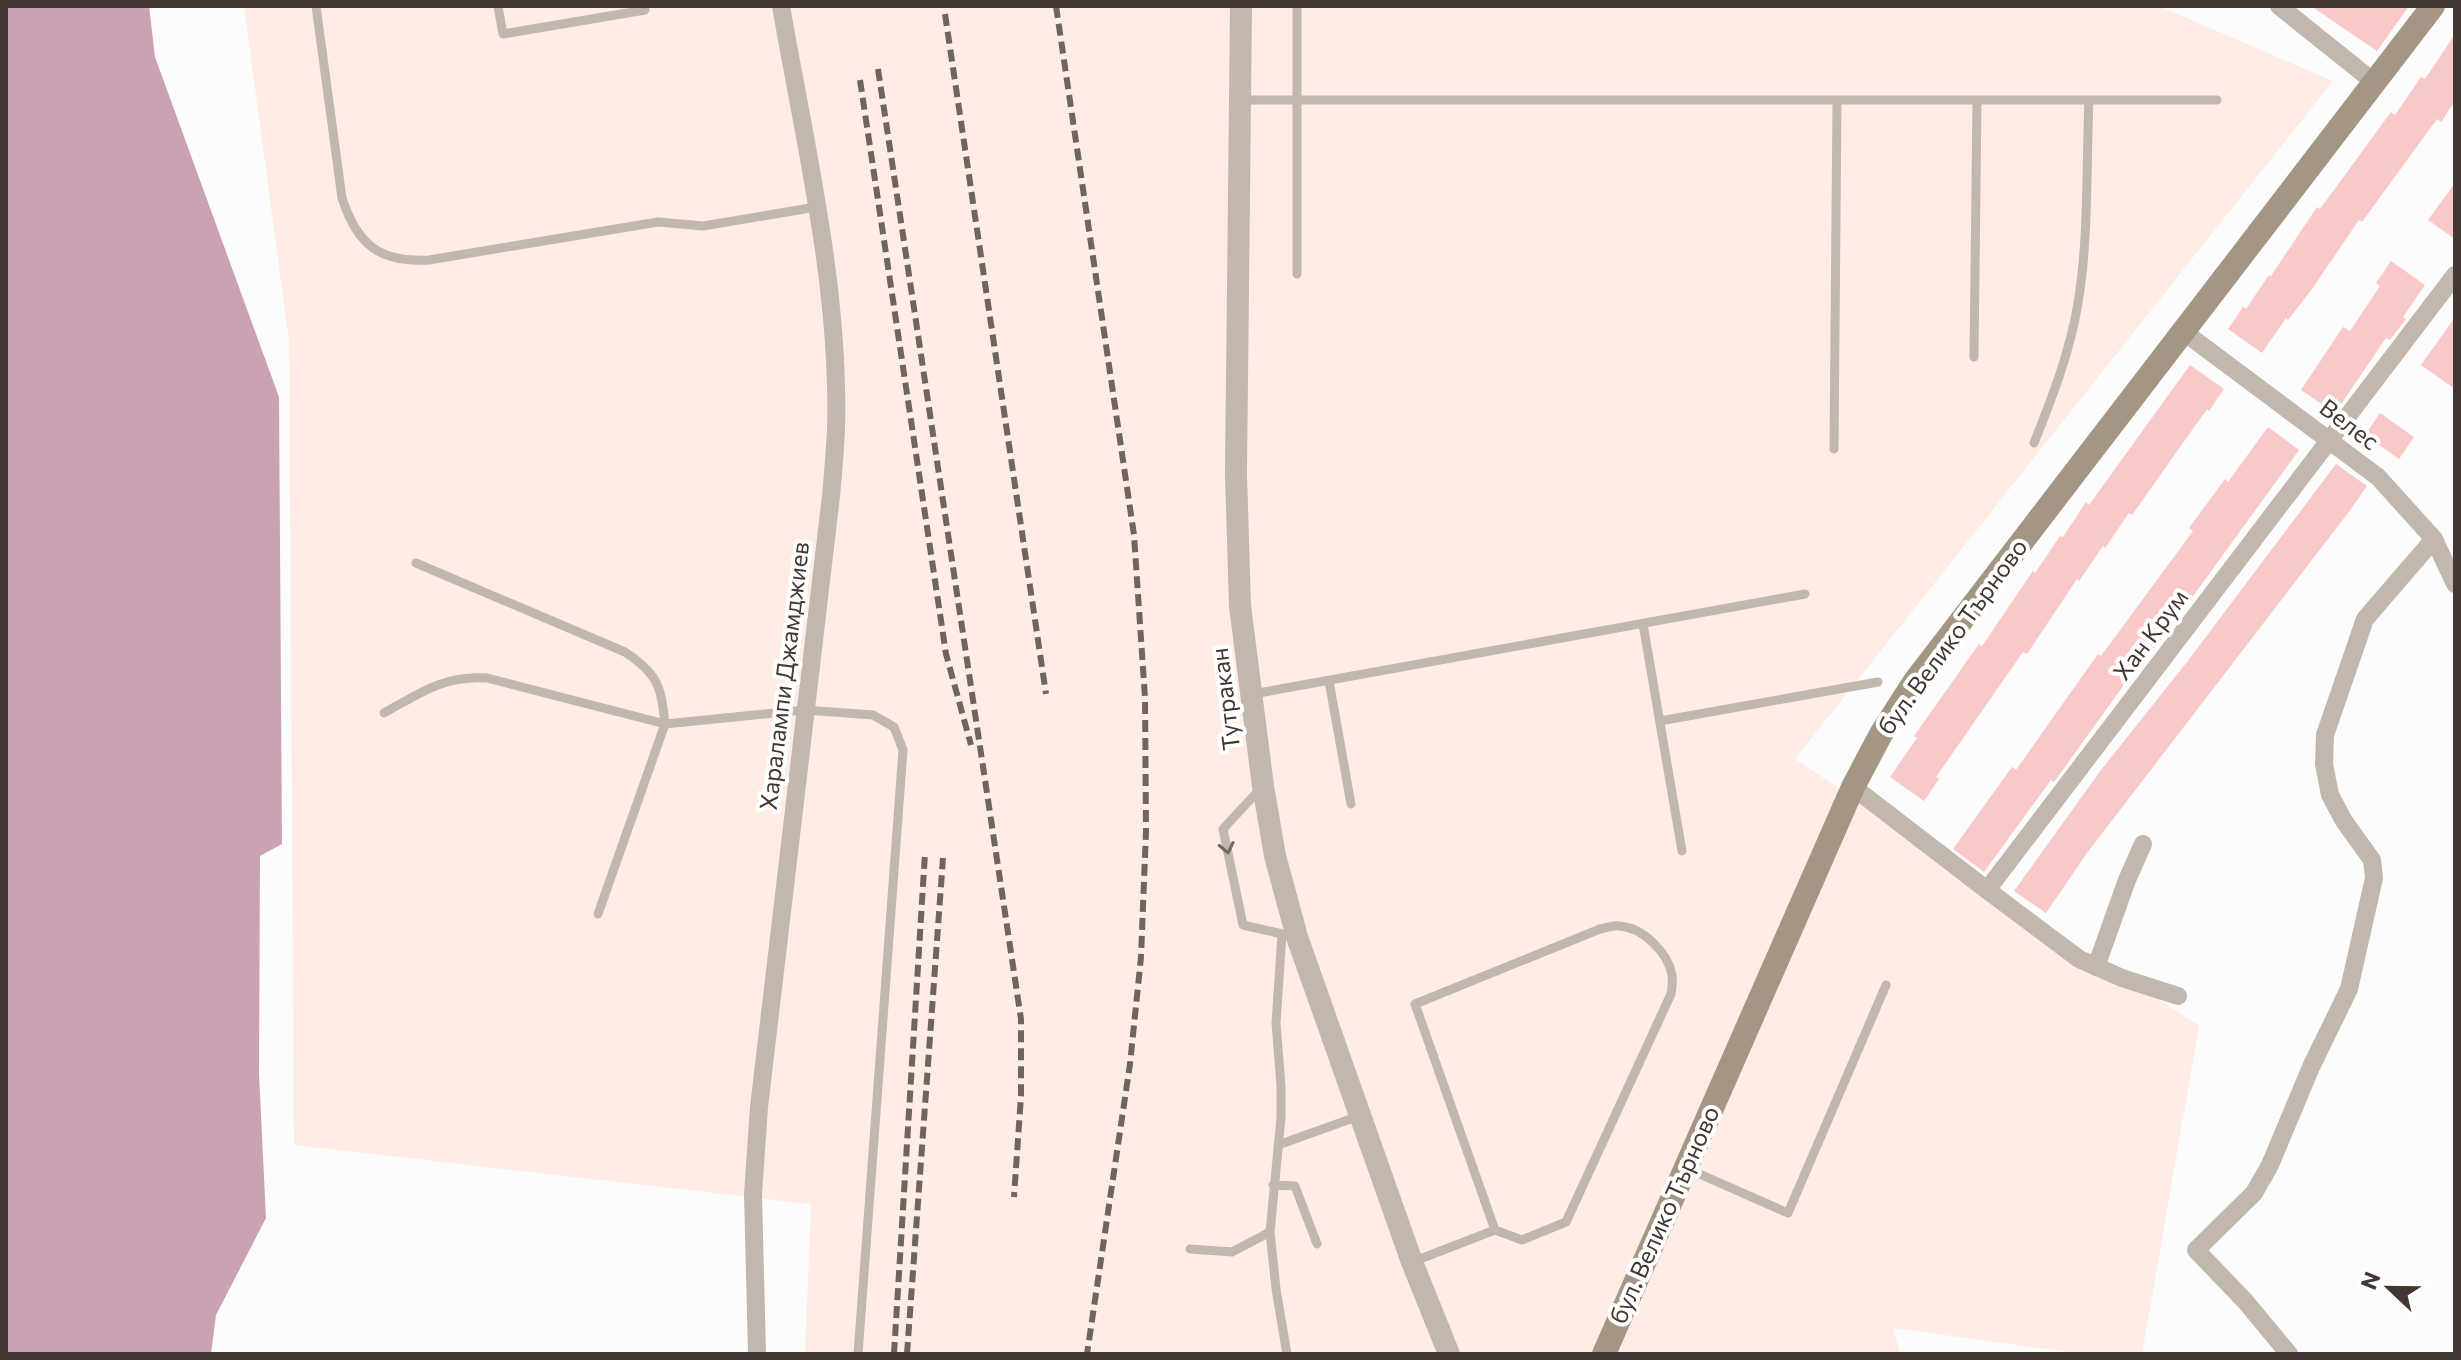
<svg xmlns="http://www.w3.org/2000/svg" width="2461" height="1360" font-family="Commissioner,sans-serif">
  <style>
    .built { fill: #feece5 }
    .water { fill: #cba1b4 }
    .building { fill: #f9c8c9 }
    .lines { fill: none; stroke-linecap: round; stroke-linejoin: round }
    .service { stroke: #c1b7ac; stroke-width: 9 }
    .minor { stroke: #c1b7ac; stroke-width: 18 }
    .tertiary { stroke: #c1b7ac; stroke-width: 22 }
    .secondary { stroke: #a49685; stroke-width: 24 }
    .rail { stroke: #6f6560; stroke-width: 6; stroke-dasharray: 12 6; stroke-linecap: butt }
    .oneway { stroke: #766a62 }
    .labels { text-anchor: middle; stroke-width: 8; stroke-linejoin: round; paint-order: stroke }
    .street-label { font-size: 24px; fill: #443731; stroke: #fff }
  </style>
  <rect width="100%" height="100%" fill="#fcfcfc"/>
  <path class="built" d="M244 6H2159L2333 81 1795 759 2199 1026 2142 1354H2084L1893 1328 1900 1354H805L811 1204 294 1145 289 341Z"/>
  <path class="water" d="M6 6H149L155 57 279 397 282 844 260 856 259 1074 266 1218 216 1315 211 1354H6Z"/>
  <path class="building" d="M2311 6H2409L2377 51Z
    M2455 34V101L2441 122 2437 119 2362 222 2359 220 2312 289 2288 320 2286 318 2262 353 2228 329 2243 307 2246 309 2269 275 2271 276 2317 207 2320 209 2391 112 2395 115 2421 77 2425 79Z
    M2455 183V239L2428 220Z
    M2391 261 2425 285 2403 317 2406 319 2390 340 2386 338 2335 413 2301 390 2343 327 2350 331 2380 286 2376 283Z
    M2455 317V389L2421 365Z
    M2190 365 2224 389 2209 411 2207 409 2132 515 2129 513 2105 548 2103 546 2079 581 2077 579 2027 654 2023 652 1936 777 1939 779 1924 801 1890 777 1917 738 1914 736 1979 644 1982 646 2033 571 2035 573 2060 536 2063 537 2086 502 2089 505Z
    M2380 413 2414 437 2399 459 2365 435Z
    M2268 427 2299 450 2183 610 2136 673 2134 671 2054 782 2051 780 1984 872 1953 849 2012 767 2016 770 2098 654 2101 656 2193 531 2189 528 2225 479 2228 482Z
    M2336 464 2367 486 2348 513 2087 853 2046 913 2014 891 2101 770 2187 662Z"/>
  <g class="lines">
    <path class="service" d="M316 6 342 198C357 244 379 263 429 260L658 222 703 226 816 207
      M498 6 503 34 645 10 644 6
      M1240 100H2217
      M1297 274V6
      M1974 357 1977 101
      M2034 443C2052 398 2070 352 2078 303 2089 237 2086 167 2089 100
      M1834 449 1837 101
      M1643 624 1682 851
      M1329 681 1351 804
      M1253 694 1805 594
      M384 713C420 693 444 675 487 678L665 724C661 686 658 674 625 652L416 563
      M1660 721 1878 682
      M1260 789 1223 829 1243 925 1287 935
      M598 914 665 724 805 710 873 715 894 727 903 750 858 1354
      M1282 934 1276 1023 1281 1086V1118L1270 1232 1276 1289 1287 1354
      M1278 1145 1359 1116
      M1686 1168 1788 1213 1886 985
      M1273 1185 1295 1186 1317 1244
      M1190 1249 1232 1252 1270 1232
      M1412 1262 1495 1230 1415 1004 1600 929C1606 928 1613 925 1619 926 1642 927 1668 952 1672 975 1673 981 1672 988 1671 994L1566 1222 1522 1240 1495 1230"/>
    <path class="minor" d="M2279 6 2374 82
      M2184 332 2378 477 2434 539 2455 584
      M1853 787 1987 890 2455 275
      M1987 890 2079 959 2122 978 2178 996
      M2096 967 2127 880 2143 844
      M757 1354 753 1194 759 1107 831 496C833 474 835 452 836 429 840 288 805 145 781 6
      M2289 1354 2245 1301 2196 1250 2254 1193 2270 1165 2311 1067 2349 989 2374 878 2372 860 2344 821 2330 795 2324 764 2325 735 2365 619 2434 539"/>
    <path class="tertiary" d="M1241 6 1236 474 1240 606 1263 786 1275 856 1297 937 1412 1262 1449 1354"/>
    <path class="secondary" d="M1604 1354 1853 787 1881 734 1915 681 2433 6"/>
    <path class="rail" d="M1056 6 1134 535 1145 698 1146 831 1141 957 1130 1064 1087 1354
      M945 14 1046 694
      M878 69 1021 1019V1096L1014 1197
      M860 80 946 654 971 745
      M894 1354 925 853
      M907 1354 943 858"/>
  </g>
  <defs><path id="oneway-chevron" d="M-2-3.5L2.5 0L-2 3.5" fill="none" stroke-width="1.6" stroke-linecap="round" stroke-linejoin="round" transform="scale(2)"/></defs>
  <use class="oneway" href="#oneway-chevron" transform="translate(1227 848) rotate(78)"/>
  <g class="labels">
    <g class="street-label">
      <text transform="translate(2349 425) rotate(37)" y="8">Велес</text>
      <text transform="translate(2151 635) rotate(-53)" y="8">Хан Крум</text>
      <text transform="translate(1953 637) rotate(-54)" y="8">бул. Велико Търново</text>
      <text transform="translate(785 676) rotate(-83)" y="8">Харалампи Джамджиев</text>
      <text transform="translate(1226 699) rotate(-97)" y="8">Тутракан</text>
      <text transform="translate(1665 1215) rotate(-66)" y="8">бул. Велико Търново</text>
    </g>
  </g>
  <rect width="2461" height="1360" fill="none" stroke="#443731" stroke-width="16"/>
  <g transform="translate(2389 1288) rotate(292)" stroke="#ffffff" stroke-width="6" paint-order="stroke">
  <path d="M0-6L14 30L0 20L-14 30Z" fill="#443731"/>
  <text y="-12" font-size="22" font-weight="bold" text-anchor="middle" fill="#443731">N</text>
  </g>
</svg>
